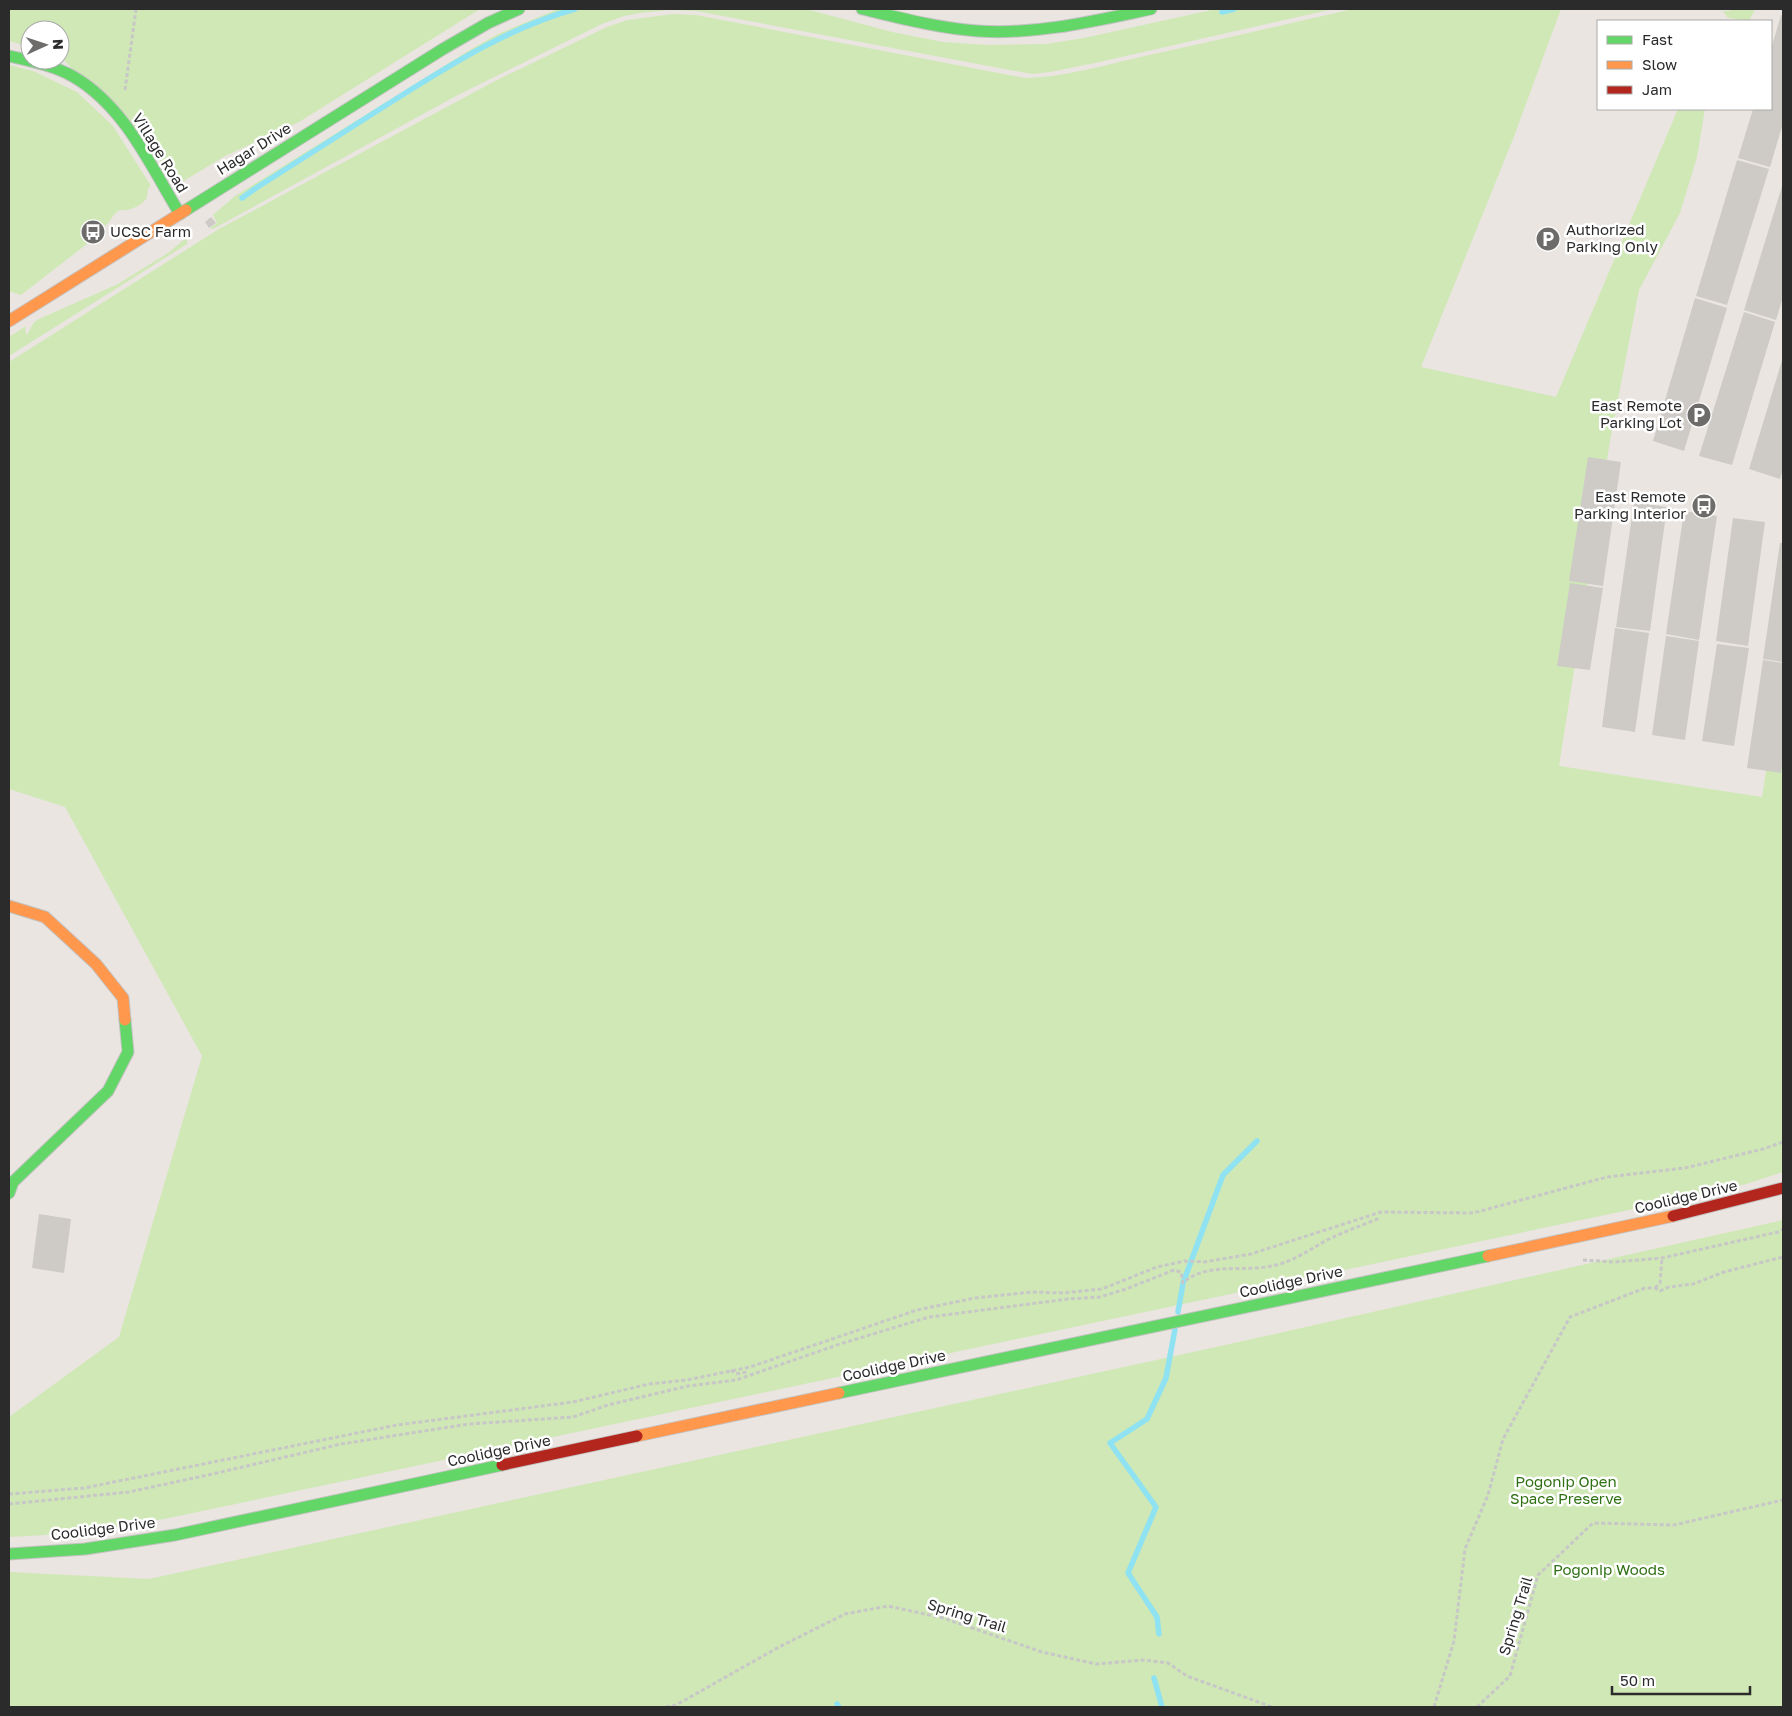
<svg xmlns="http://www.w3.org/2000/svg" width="1792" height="1716" font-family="'Golos Text',sans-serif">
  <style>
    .green { fill: #cfe8b6 }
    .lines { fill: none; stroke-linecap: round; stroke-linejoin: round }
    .stream { stroke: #8ee2f2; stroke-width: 5.5 }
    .building { fill: #cecbc7 }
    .fast-casing { stroke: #c3c2c2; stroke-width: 13 }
    .slow-casing { stroke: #c3c2c2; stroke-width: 13 }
    .jam-casing { stroke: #c3c2c2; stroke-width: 13 }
    .path { stroke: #c8c7c7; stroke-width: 3; stroke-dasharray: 4 2.5; stroke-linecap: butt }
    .fast { stroke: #63d668; stroke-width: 11 }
    .slow { stroke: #ff974d; stroke-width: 11 }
    .jam { stroke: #b3261e; stroke-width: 11 }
    .labels { text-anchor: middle; stroke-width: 5; stroke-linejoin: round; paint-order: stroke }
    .street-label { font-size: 15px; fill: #2b2b2b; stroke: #fff }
    .poi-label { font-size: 15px; fill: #2b2b2b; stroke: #fff; text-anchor: start }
    .park-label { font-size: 15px; fill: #2f7013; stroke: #fff }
  </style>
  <rect width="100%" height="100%" fill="#eae5e0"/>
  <path class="green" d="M9 9H480L299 122 225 156 182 182H174L173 180 174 175 60 56V30H30V47L9 41Z
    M558 9H806L892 32 943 42 988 45 1046 44 1084 38 1216 9H1333L1095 63 1050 72 1032 74 696 11 668 10 640 13 624 16 602 24 456 96 213 229 210 228 217 223 213 215 235 196 468 51 498 34Z
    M1353 9H1561L1513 139 1421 367 1556 397 1678 109H1705L1697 157 1680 213 1639 290 1610 441 1559 766 1762 797 1783 662V1172L1746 1184 1662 1203 169 1518C116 1528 63 1535 9 1537V1417L119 1337 202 1056 65 807 9 789V362L219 229 497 80 607 27 628 20 673 14 696 15 1025 78C1065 77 1105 65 1145 56 1214 41 1283 25 1353 9Z
    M1730 9H1755L1749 21 1728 18 1723 11H1730Z
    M9 65 33 71 77 92 113 126 151 186 148 188 147 198C143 203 136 208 130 209 126 211 123 209 118 211 112 215 111 222 105 226L104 224 100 226 96 221 89 226 93 233 89 236 92 240 21 295 9 291Z
    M186 238 187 239V244L9 356V337L26 326 25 331 27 335 34 322 39 319 118 284 168 253Z
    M1783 1220V1707H9V1572L149 1579 1225 1345Z"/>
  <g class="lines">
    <path class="stream" d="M1222 12 1234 9
      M242 198 256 188C300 160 344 132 388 104 447 67 507 28 575 9
      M1178 1312 1183 1283 1223 1175 1257 1141
      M1159 1634 1157 1617 1128 1573 1156 1507 1110 1443 1147 1419 1166 1378 1175 1329
      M1154 1678 1162 1707
      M837 1704 839 1707"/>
  </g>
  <path class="building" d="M1781 15 1783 16V123L1770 167 1738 158 1753 109H1771V49Z
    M1737 160 1769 169 1727 305 1696 296Z
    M1783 183V297L1776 320 1744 310Z
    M211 217 216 223 209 228 205 222Z
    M96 223 99 228 92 233 88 227Z
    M1695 298 1727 308 1684 451 1653 441Z
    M1744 312 1775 322 1732 465 1699 456Z
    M1783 357V469L1780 479 1749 469Z
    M1588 457 1621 462 1603 586 1569 581Z
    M1634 502 1667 507 1650 631 1616 627Z
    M1684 511 1717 516 1699 640 1666 634Z
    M1733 518 1765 522 1748 646 1716 641Z
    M1780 543H1783V662L1763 659Z
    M1570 583 1603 588 1590 670 1557 666Z
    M1615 628 1649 633 1635 732 1602 727Z
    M1666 636 1699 641 1685 740 1652 735Z
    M1717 644 1749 648 1734 746 1702 741Z
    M1763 660 1783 663V754L1781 773 1747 768Z
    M39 1214 71 1219 64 1273 32 1268Z"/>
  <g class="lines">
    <defs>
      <path id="fast" d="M862 9C900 18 938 28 978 31 1036 35 1094 21 1151 9
        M9 56C31 61 55 66 74 77 125 107 150 165 180 214
        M186 210 443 49 488 23 519 9
        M9 1193 13 1182 108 1091 128 1052 125 1020
        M839 1393 1488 1256
        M9 1554 85 1549 175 1535 502 1465"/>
      <path id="slow" d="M9 321 186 210
        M9 906 45 917 96 964 123 998 125 1020
        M1488 1256 1673 1216
        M637 1436 839 1393"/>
      <path id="jam" d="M1673 1216 1783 1188
        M502 1465 637 1436"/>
    </defs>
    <use href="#fast" class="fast-casing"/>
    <use href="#slow" class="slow-casing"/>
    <use href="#jam" class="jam-casing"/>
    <path class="path" d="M125 90 136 9
      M1583 1260 1614 1262 1662 1258 1778 1232 1783 1229
      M1655 1288 1660 1283 1662 1258
      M731 1370 736 1374 747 1372
      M9 1494 84 1488 397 1425 573 1402 649 1384 687 1380 750 1367 917 1310 975 1298 1032 1292 1063 1293 1102 1289 1157 1267 1185 1261 1204 1262 1251 1254 1381 1212 1473 1213 1607 1177 1685 1168 1763 1149 1783 1142
      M9 1504 129 1492 217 1473 341 1444 469 1424 573 1417 608 1405 688 1386 736 1380 840 1344 929 1317 1068 1299 1100 1297 1126 1289 1174 1270 1181 1272 1183 1283C1205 1262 1244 1272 1272 1266 1292 1262 1309 1250 1327 1240 1344 1232 1362 1225 1380 1218
      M666 1707 676 1705 779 1647 845 1614 888 1606 943 1618 1042 1652 1096 1664 1144 1660 1168 1663 1187 1676 1272 1707
      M1434 1707 1454 1641 1465 1549 1488 1495 1503 1439 1570 1317 1645 1288H1655L1660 1291 1669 1287 1693 1284 1724 1272 1783 1257
      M1477 1707 1510 1676 1538 1575 1593 1523 1674 1525 1783 1500"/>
    <use href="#fast" class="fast"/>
    <use href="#slow" class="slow"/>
    <use href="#jam" class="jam"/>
  </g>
  <defs>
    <symbol id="bus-disc" viewBox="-11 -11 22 22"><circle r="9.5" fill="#6e6c6a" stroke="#fff"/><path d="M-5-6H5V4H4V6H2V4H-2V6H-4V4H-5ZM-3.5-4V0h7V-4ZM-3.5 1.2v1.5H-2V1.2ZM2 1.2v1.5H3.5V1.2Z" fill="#fff"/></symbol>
    <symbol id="parking-disc" viewBox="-11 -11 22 22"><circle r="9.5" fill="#6e6c6a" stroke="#fff"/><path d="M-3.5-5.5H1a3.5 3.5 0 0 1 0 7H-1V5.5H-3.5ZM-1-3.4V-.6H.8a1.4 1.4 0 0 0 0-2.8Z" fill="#fff"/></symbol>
  </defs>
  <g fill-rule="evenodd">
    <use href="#bus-disc" x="79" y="218" width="28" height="28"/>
    <use href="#parking-disc" x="1534" y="225" width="28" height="28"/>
    <use href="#parking-disc" x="1685" y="401" width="28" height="28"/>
    <use href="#bus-disc" x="1690" y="492" width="28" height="28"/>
  </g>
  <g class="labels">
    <g class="street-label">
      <text transform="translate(254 149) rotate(-32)" y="5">Hagar Drive</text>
      <text transform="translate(160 153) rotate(58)" y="5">Village Road</text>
      <text transform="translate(1686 1197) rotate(-13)" y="5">Coolidge Drive</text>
      <text transform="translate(1291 1282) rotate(-12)" y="5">Coolidge Drive</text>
      <text transform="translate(894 1366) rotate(-12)" y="5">Coolidge Drive</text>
      <text transform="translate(499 1451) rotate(-12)" y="5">Coolidge Drive</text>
      <text transform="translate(103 1529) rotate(-7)" y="5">Coolidge Drive</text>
      <text transform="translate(967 1616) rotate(17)" y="5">Spring Trail</text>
      <text transform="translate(1516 1616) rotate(-73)" y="5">Spring Trail</text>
    </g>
    <g class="poi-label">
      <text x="1566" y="235">Authorized<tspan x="1566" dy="17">Parking Only</tspan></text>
      <text x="110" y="237">UCSC Farm</text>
      <text x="1682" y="411" text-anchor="end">East Remote<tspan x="1682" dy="17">Parking Lot</tspan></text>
      <text x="1686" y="502" text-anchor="end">East Remote<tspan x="1686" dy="17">Parking Interior</tspan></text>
    </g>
    <g class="park-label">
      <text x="1566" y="1487">Pogonip Open<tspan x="1566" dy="17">Space Preserve</tspan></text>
      <text x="1609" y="1575">Pogonip Woods</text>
    </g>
  </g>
  <rect width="1792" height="1716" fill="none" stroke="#2b2b2b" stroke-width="20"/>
  <rect x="1597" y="20" width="175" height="90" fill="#ffffff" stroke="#aaaaaa"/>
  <rect x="1607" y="36" width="25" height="8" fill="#63d668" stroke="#aaaaaa"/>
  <text x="1642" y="45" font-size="15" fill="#2b2b2b">Fast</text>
  <rect x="1607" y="61" width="25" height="8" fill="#ff974d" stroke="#aaaaaa"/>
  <text x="1642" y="70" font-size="15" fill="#2b2b2b">Slow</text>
  <rect x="1607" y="86" width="25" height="8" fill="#b3261e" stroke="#aaaaaa"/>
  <text x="1642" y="95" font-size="15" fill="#2b2b2b">Jam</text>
  <g transform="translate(45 45) rotate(87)"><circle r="24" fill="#ffffff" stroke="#aaaaaa"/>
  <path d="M0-4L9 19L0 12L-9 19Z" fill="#6e6c6a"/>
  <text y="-8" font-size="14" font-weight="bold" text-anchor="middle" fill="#2b2b2b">N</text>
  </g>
  <path d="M1612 1686v8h138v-8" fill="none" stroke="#2b2b2b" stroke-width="2.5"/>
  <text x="1620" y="1686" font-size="15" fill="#2b2b2b" stroke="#ffffff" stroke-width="4" paint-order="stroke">50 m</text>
</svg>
